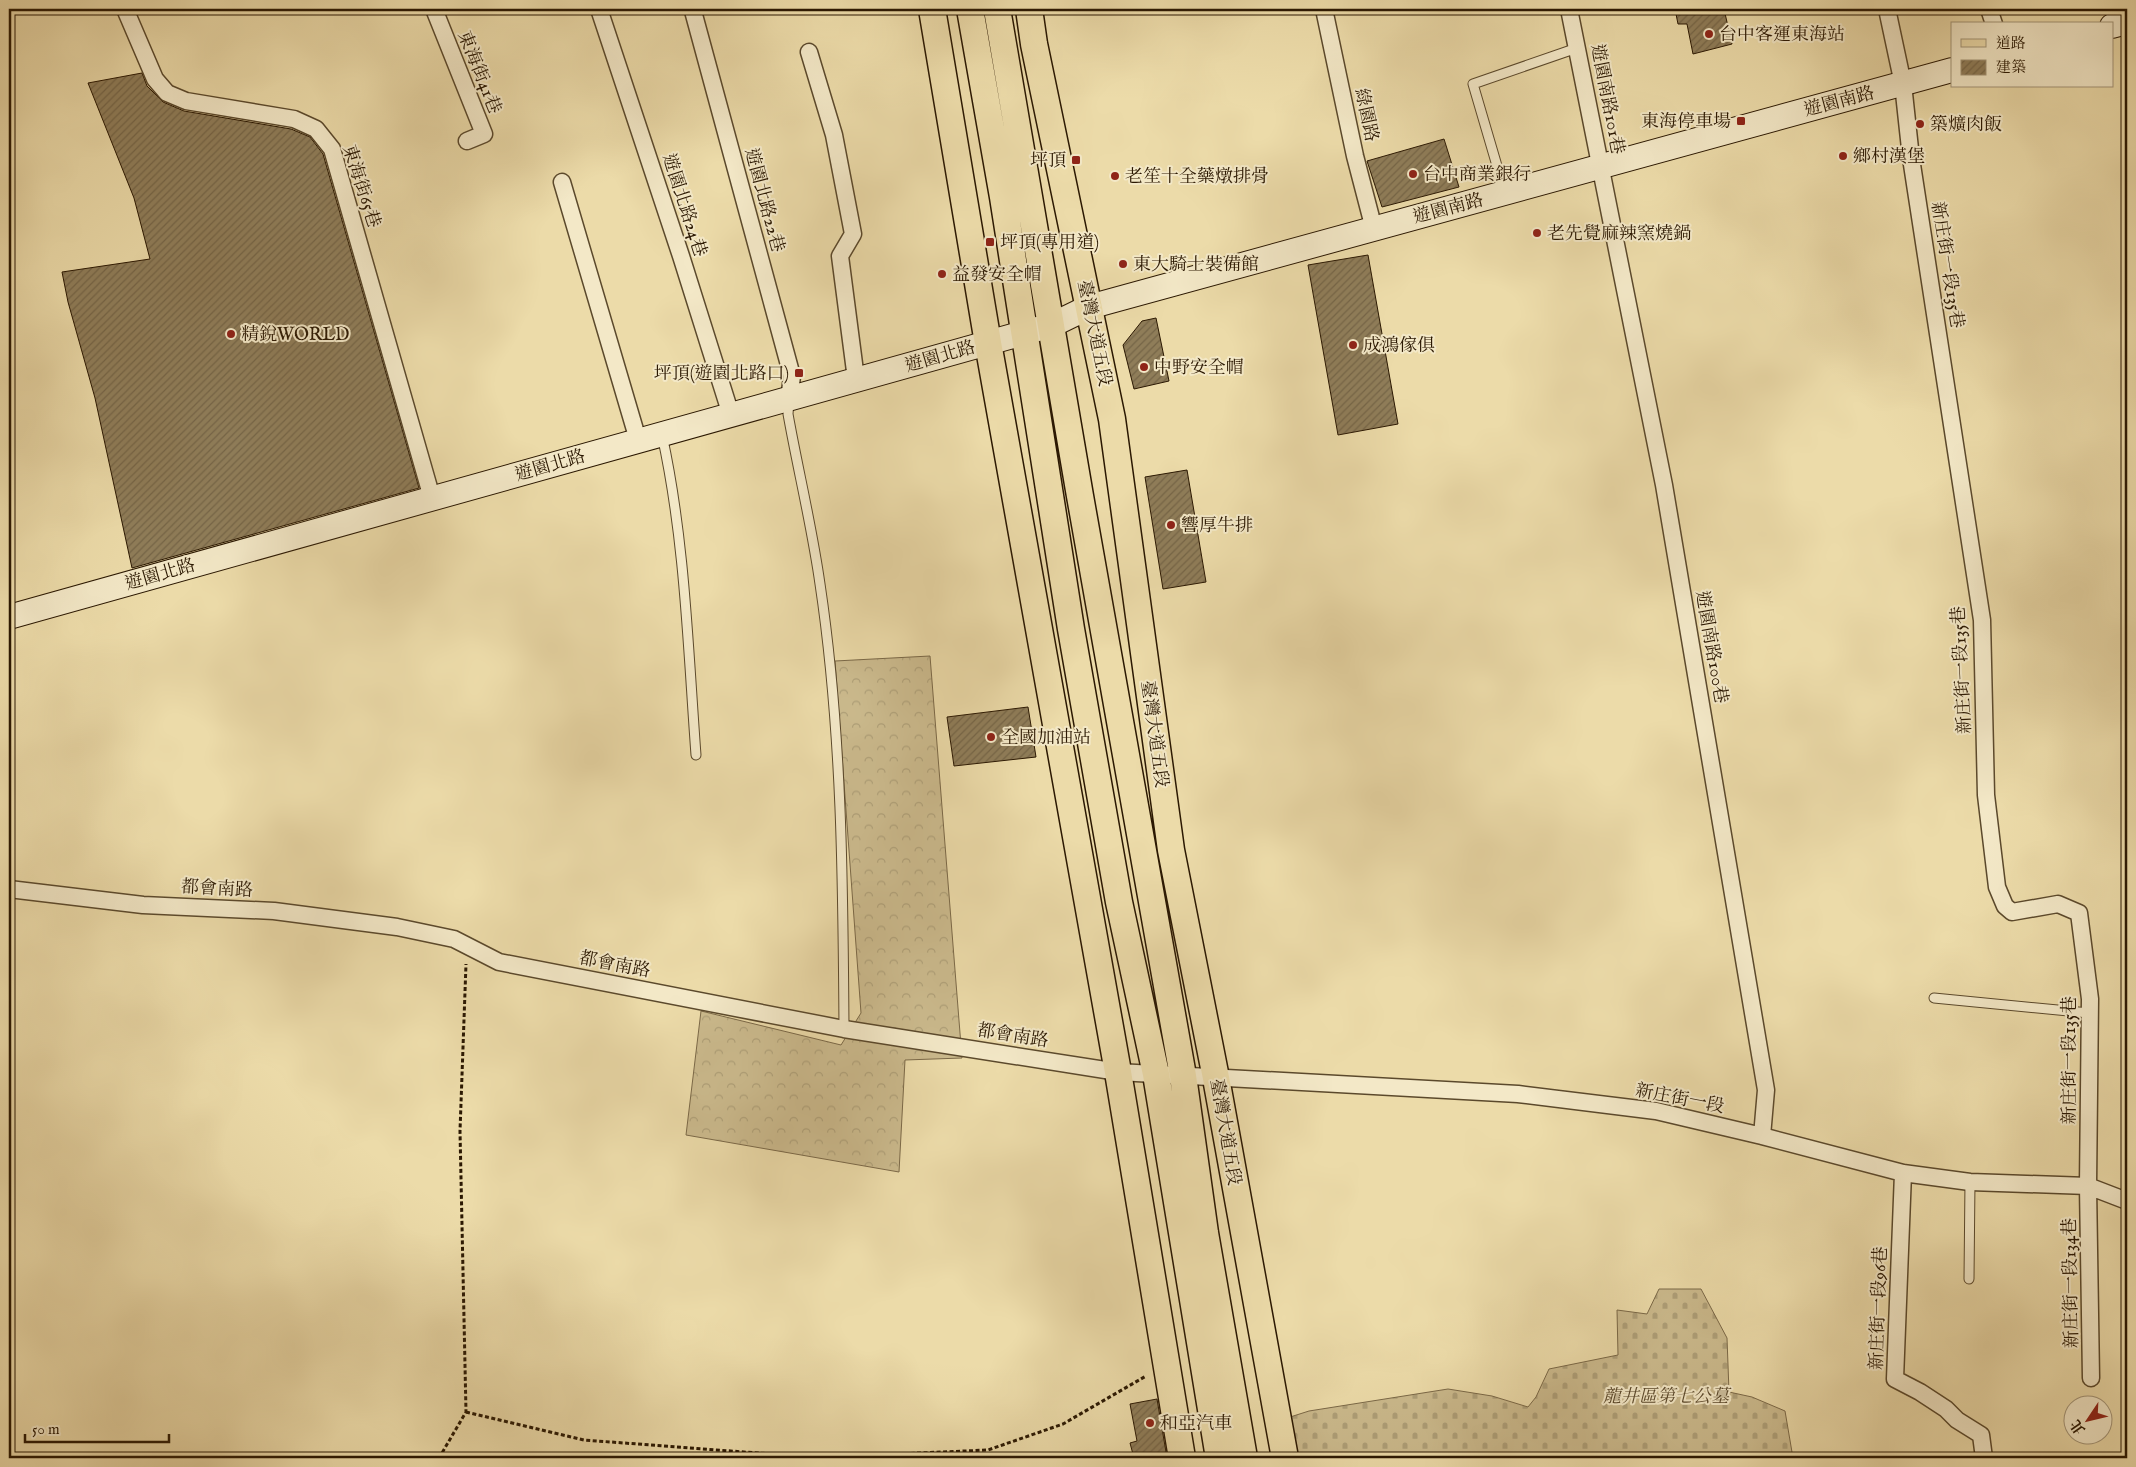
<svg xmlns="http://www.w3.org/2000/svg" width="2136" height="1467" font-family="'IM FELL English','Noto Serif TC',serif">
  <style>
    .forest { fill: url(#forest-crowns); stroke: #7b6948 }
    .cemetery { fill: url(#cemetery-stones); stroke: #7b6948 }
    .building { fill: url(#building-hatch); stroke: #2b1802 }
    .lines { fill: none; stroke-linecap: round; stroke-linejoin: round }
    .lane-casing { stroke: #5b492c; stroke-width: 11 }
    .street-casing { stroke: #5b492c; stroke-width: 19 }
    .secondary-casing { stroke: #2b1802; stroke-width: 26 }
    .primary-casing { stroke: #2b1802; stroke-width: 29 }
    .path { stroke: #2b1802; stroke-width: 3; stroke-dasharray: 4 2.5; stroke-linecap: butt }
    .lane { stroke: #f3e8c7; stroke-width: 9 }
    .street { stroke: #f3e8c7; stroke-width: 16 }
    .secondary { stroke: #f3e8c7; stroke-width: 24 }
    .primary { stroke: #ecdba9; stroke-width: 26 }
    .poi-dot { fill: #8f2418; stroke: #f3e8c7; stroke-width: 2 }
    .labels { text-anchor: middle; stroke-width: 4; stroke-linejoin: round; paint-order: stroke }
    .poi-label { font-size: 18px; fill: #2b1802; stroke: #f3e8c7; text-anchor: start }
    .street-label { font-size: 18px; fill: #2b1802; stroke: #f3e8c7 }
    .park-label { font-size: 18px; font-style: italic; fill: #5b492c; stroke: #f3e8c7 }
  </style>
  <defs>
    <pattern id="forest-crowns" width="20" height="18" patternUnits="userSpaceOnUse" patternTransform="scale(1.25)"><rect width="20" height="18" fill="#cbba8d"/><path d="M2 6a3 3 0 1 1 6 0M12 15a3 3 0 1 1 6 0" fill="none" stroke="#ae9f78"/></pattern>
    <pattern id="cemetery-stones" width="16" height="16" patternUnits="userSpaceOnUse" patternTransform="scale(1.25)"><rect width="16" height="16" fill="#cbba8d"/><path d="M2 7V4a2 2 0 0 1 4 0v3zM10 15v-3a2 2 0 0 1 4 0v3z" fill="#ae9f78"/></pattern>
    <pattern id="building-hatch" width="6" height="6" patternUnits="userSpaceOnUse" patternTransform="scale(1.25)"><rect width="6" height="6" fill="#8f7d59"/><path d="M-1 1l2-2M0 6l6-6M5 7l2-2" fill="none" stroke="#756547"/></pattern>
  </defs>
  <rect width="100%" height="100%" fill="#ecdba9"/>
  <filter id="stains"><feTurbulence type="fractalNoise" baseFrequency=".004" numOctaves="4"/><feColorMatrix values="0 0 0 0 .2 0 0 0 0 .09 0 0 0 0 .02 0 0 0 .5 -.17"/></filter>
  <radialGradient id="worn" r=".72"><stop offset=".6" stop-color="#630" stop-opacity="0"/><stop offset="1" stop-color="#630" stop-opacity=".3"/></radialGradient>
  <path class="forest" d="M930 656 962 1058 905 1060 899 1172 686 1135 701 1011 841 1045 861 1013 835 661Z"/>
  <path class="cemetery" d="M1659 1289H1701L1727 1338 1729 1392 1752 1397 1785 1411 1793 1458H1295L1287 1418 1309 1411 1448 1389 1492 1396 1528 1407 1536 1397 1549 1369 1618 1355 1617 1310 1647 1314Z"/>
  <path class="building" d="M1675 9H1724L1732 44 1693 54 1687 24H1678Z
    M142 73 147 86 163 102 184 111 291 129 310 137 323 154 419 488 132 568 95 398 68 302 62 272 150 259 134 198 88 83Z
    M1444 139 1459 187 1382 207 1367 161Z
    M1368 255 1398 424 1338 435 1308 265Z
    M1156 318 1169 381 1134 389 1123 345 1142 321Z
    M1187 470 1206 582 1163 589 1145 477Z
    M1028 707 1036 757 954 766 947 717Z
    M1157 1399 1167 1458H1134L1130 1443 1137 1441 1130 1404Z"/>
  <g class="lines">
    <defs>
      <path id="lane" d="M1505 193 1473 84 1577 48
        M789 400 788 414C798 470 812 527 820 584 842 731 843 880 844 1029
        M662 435C685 540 688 648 696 755
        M1934 998 2089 1013
        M1969 1279 1970 1182"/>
      <path id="street" d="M125 9 155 79 167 93 186 101 294 119 316 129 332 149 432 498
        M434 9 484 134 467 141
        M599 9 681 256 731 415
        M1324 9 1355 156 1374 229
        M1569 9 1664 485 1766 1090 1762 1136
        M1887 9 1903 84 1911 158 1982 620 1986 795 1997 887 2005 906 2012 912 2058 904 2079 913 2090 999 2088 1186 2091 1378
        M1989 9 1994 24
        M693 11 792 376 789 400
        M809 52 834 135 853 234 840 256 856 379
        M562 182 638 440
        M9 889 143 905 274 911 397 927 454 939 499 962 844 1029 1118 1072 1518 1094 1656 1111 1762 1136 1903 1173 1970 1182 2088 1186 2127 1201
        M1903 1173 1895 1379 1920 1392 1946 1409 1957 1420 1981 1435 1984 1458"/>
      <path id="secondary" d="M2112 26 2127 22
        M9 617 1052 325 1089 307 1952 70"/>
      <path id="primary" d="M932 9 988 343 1118 1072 1182 1458
        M970 9 1003 197 1071 629 1119 902 1156 1074 1219 1458
        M997 9 1080 496 1183 1076 1205 1233 1244 1458
        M1029 9 1034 44 1112 419 1171 850 1216 1078 1285 1458"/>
    </defs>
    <use href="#lane" class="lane-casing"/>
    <use href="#street" class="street-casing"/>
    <use href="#secondary" class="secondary-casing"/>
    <use href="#primary" class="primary-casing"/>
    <path class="path" d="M466 1412 584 1440 784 1455 851 1456 988 1450 1063 1424 1146 1376
      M439 1458 466 1412 460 1131 466 964"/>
    <use href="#lane" class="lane"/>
    <use href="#street" class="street"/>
    <use href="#secondary" class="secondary"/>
    <use href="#primary" class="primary"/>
  </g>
  <g class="poi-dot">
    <circle cx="1709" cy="34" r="5"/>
    <rect x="1736" y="116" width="10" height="10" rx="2.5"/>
    <circle cx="1920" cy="124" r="5"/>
    <circle cx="1843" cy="156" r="5"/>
    <rect x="1071" y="155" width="10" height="10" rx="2.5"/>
    <circle cx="1413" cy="174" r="5"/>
    <circle cx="1115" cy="176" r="5"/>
    <circle cx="1537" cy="233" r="5"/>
    <rect x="985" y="237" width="10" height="10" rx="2.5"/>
    <circle cx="1123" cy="264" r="5"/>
    <circle cx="942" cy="274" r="5"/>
    <circle cx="231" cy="334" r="5"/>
    <circle cx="1353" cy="345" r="5"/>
    <circle cx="1144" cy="367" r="5"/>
    <rect x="794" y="368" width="10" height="10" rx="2.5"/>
    <circle cx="1171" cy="525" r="5"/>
    <circle cx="991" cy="737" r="5"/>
    <circle cx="1150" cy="1423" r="5"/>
  </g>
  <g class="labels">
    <g class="poi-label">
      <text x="1719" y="40">台中客運東海站</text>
      <text x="1731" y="127" text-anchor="end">東海停車場</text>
      <text x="1930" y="130">築爌肉飯</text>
      <text x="1853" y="162">鄉村漢堡</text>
      <text x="1066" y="166" text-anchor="end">坪頂</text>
      <text x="1423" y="180">台中商業銀行</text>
      <text x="1125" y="182">老笙十全藥燉排骨</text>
      <text x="1547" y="239">老先覺麻辣窯燒鍋</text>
      <text x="1000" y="248">坪頂(專用道)</text>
      <text x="1133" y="270">東大騎士裝備館</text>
      <text x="952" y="280">益發安全帽</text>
      <text x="241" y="340">精銳WORLD</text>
      <text x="1363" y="351">成鴻傢俱</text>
      <text x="1154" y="373">中野安全帽</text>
      <text x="789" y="379" text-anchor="end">坪頂(遊園北路口)</text>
      <text x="1181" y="531">響厚牛排</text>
      <text x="1001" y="743">全國加油站</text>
      <text x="1160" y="1429">和亞汽車</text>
    </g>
    <g class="street-label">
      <text transform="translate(480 72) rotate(68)" y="6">東海街41巷</text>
      <text transform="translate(1608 99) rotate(79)" y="6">遊園南路101巷</text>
      <text transform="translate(1839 101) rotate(-15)" y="6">遊園南路</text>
      <text transform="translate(1367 115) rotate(78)" y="6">綠園路</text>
      <text transform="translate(362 186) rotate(72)" y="6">東海街65巷</text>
      <text transform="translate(765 200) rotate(75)" y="6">遊園北路22巷</text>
      <text transform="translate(685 205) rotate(72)" y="6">遊園北路24巷</text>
      <text transform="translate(1448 208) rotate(-15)" y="6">遊園南路</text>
      <text transform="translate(1948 265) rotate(81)" y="6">新庄街一段135巷</text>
      <text transform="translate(1095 333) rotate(78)" y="6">臺灣大道五段</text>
      <text transform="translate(940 356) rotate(-16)" y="6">遊園北路</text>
      <text transform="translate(550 465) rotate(-16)" y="6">遊園北路</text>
      <text transform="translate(160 574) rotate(-16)" y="6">遊園北路</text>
      <text transform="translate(1712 647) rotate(80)" y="6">遊園南路100巷</text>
      <text transform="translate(1961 670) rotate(-93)" y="6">新庄街一段135巷</text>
      <text transform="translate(1155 734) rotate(82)" y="6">臺灣大道五段</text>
      <text transform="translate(217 888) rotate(3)" y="6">都會南路</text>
      <text transform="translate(615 964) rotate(11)" y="6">都會南路</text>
      <text transform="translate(1013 1035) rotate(9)" y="6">都會南路</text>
      <text transform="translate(2069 1060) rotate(-90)" y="6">新庄街一段135巷</text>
      <text transform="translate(1680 1098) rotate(11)" y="6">新庄街一段</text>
      <text transform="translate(1226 1132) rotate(80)" y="6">臺灣大道五段</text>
      <text transform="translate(2070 1283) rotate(-91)" y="6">新庄街一段134巷</text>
      <text transform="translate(1878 1308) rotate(-88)" y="6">新庄街一段96巷</text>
    </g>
    <g class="park-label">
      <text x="1666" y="1402">龍井區第七公墓</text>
    </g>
  </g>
  <rect width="2136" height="1467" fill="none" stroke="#ecdba9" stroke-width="30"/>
  <rect x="10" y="10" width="2116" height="1447" fill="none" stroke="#2b1802" stroke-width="2.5"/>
  <rect x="15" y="15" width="2106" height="1437" fill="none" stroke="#2b1802"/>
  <rect x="1951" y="22" width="162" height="65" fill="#f3e8c7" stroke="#a39578"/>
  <rect x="1961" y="39" width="25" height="8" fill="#ecdba9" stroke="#a39578"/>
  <text x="1996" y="48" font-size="15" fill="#2b1802">道路</text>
  <rect x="1961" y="60" width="25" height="15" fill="url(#building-hatch)" stroke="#a39578"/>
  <text x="1996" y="72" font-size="15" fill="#2b1802">建築</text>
  <g transform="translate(2088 1420) rotate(235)"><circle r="24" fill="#f3e8c7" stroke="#a39578"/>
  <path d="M0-4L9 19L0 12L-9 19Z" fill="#8f2418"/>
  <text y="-8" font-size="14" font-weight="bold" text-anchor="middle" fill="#2b1802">北</text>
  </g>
  <path d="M25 1434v8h144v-8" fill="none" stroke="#2b1802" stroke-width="2.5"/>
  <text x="32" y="1434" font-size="15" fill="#2b1802" stroke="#f3e8c7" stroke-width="4" paint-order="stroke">50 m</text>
  <rect width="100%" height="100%" filter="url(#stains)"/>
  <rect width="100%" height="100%" fill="url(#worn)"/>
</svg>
